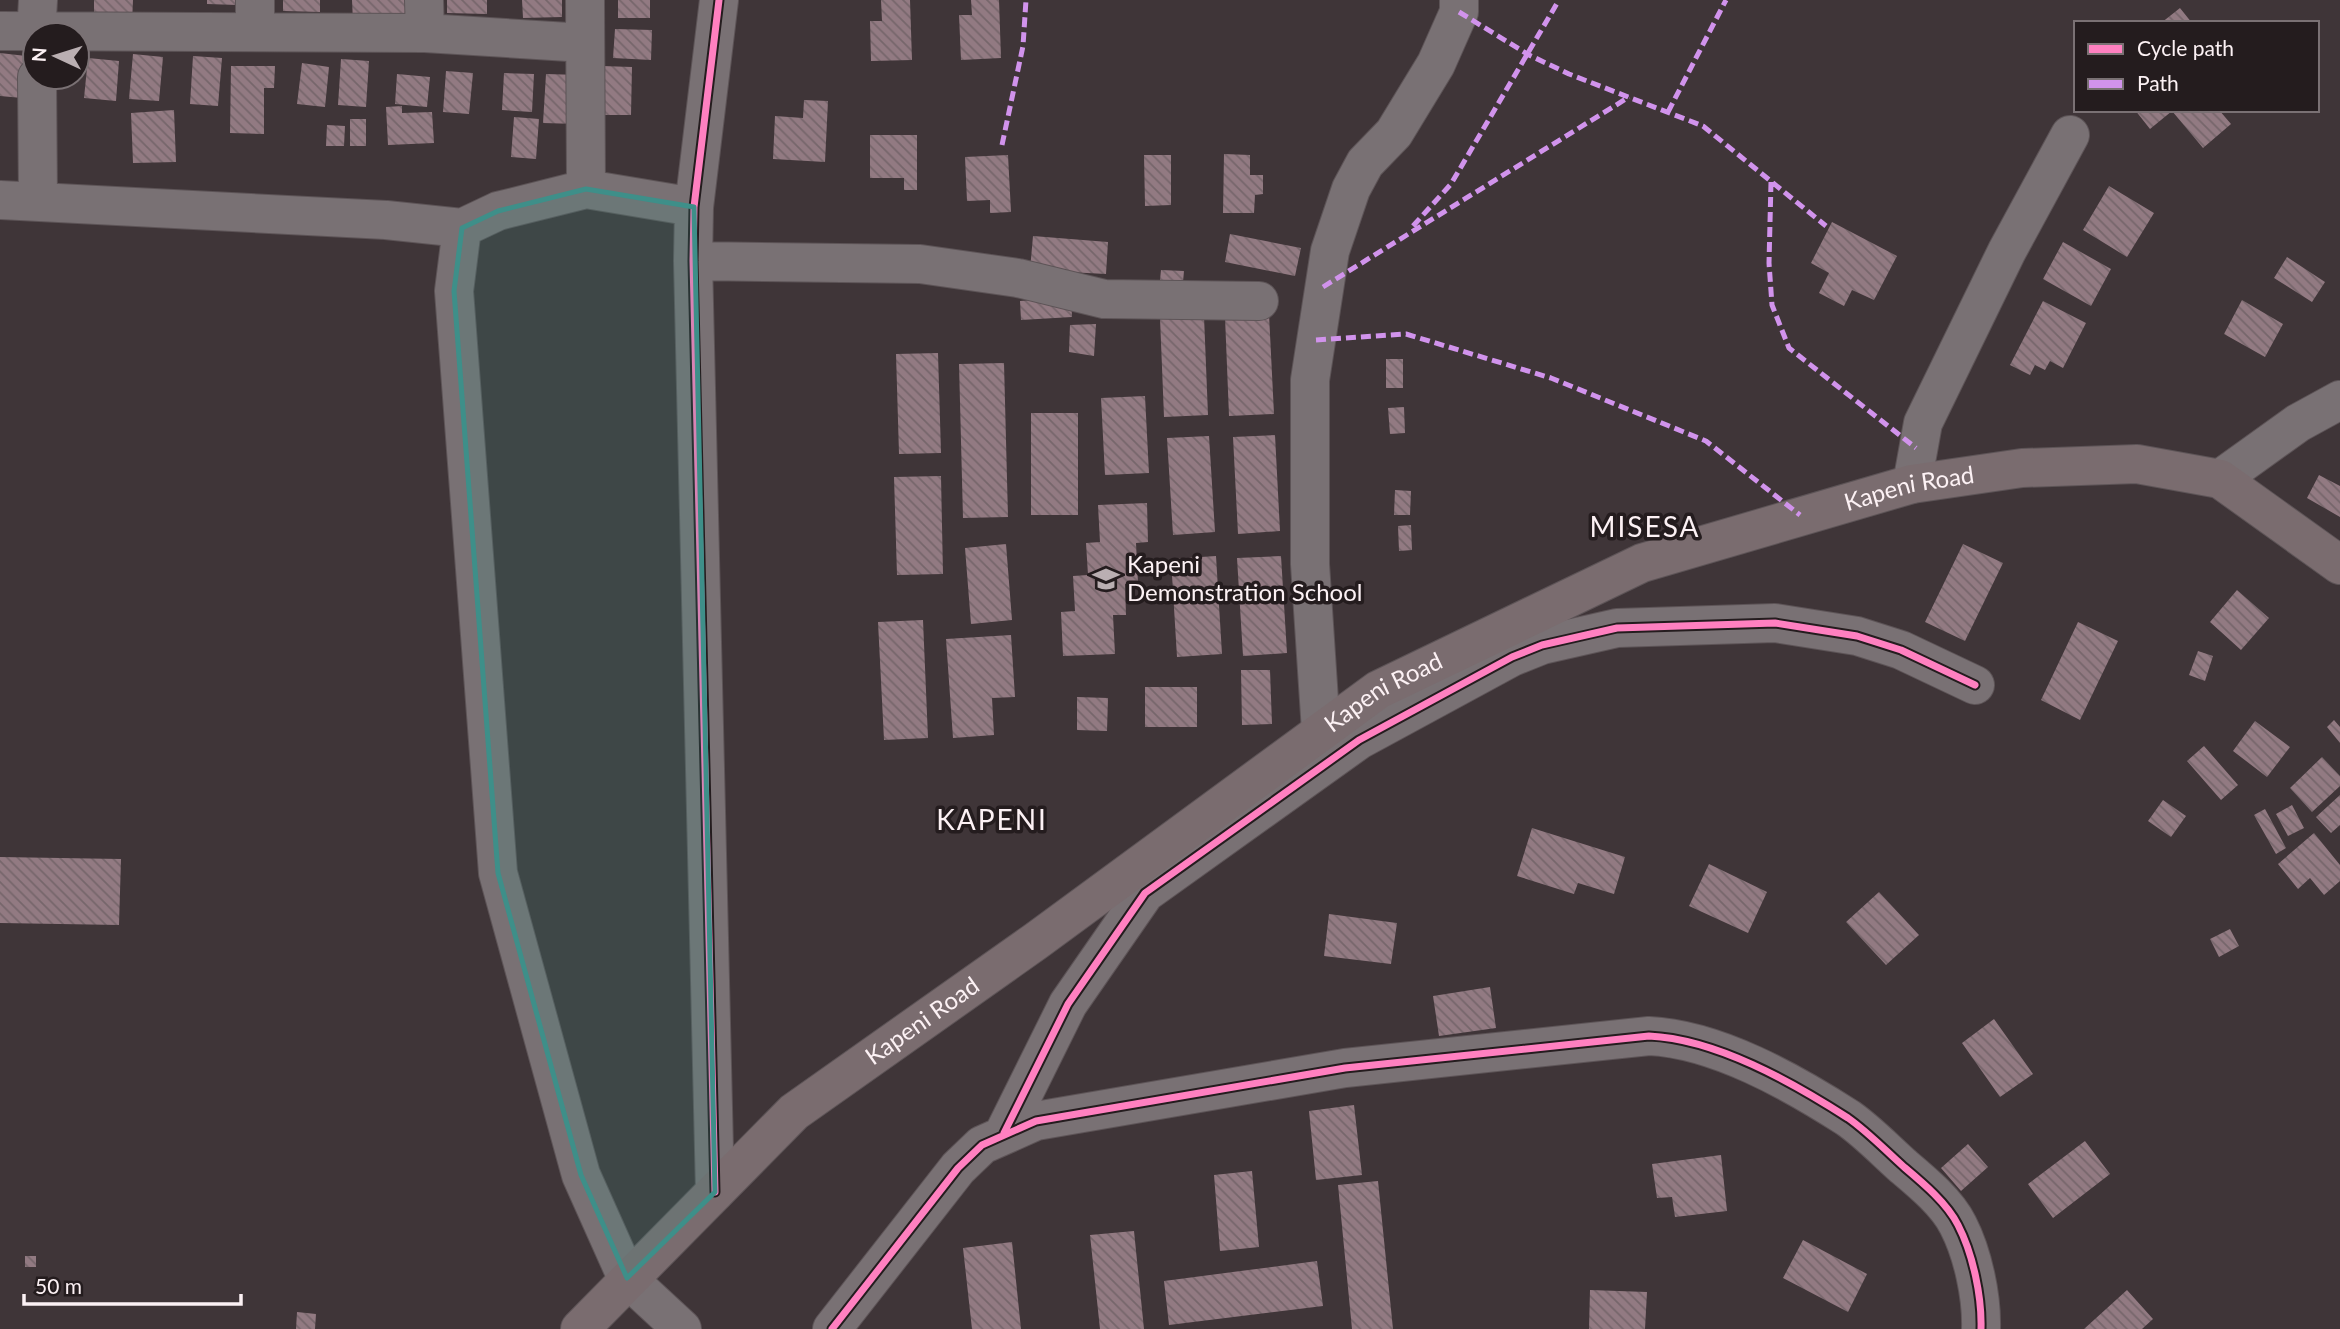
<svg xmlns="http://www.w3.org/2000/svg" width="2340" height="1329" font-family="Lato,sans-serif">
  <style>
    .building { fill: url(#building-back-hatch) }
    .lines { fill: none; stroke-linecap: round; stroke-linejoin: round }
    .minor-casing { stroke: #5d5457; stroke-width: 40 }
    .major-casing { stroke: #5d5457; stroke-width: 40 }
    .minor { stroke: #797174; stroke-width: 38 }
    .major { stroke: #7a6c6f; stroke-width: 38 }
    .quiet { stroke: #d193ec; stroke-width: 5; stroke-dasharray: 10 5; stroke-linecap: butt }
    .cycleway-casing { stroke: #241c1e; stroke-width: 11 }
    .cycleway { stroke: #ff80c0; stroke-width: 7 }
    .marked { fill: #3e8f89; fill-opacity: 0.2; stroke: #3e8f89; stroke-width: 5; stroke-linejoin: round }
    .labels { text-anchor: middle; stroke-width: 7; stroke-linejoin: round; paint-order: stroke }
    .street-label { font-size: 24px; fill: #fcf1f4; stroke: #241c1e }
    .poi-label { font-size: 24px; fill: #fcf1f4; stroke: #241c1e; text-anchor: start }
    .quarter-label { font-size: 28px; letter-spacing: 2px; fill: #fcf1f4; stroke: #241c1e }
  </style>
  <defs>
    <pattern id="building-back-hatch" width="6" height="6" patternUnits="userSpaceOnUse" patternTransform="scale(1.75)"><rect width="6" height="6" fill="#927a82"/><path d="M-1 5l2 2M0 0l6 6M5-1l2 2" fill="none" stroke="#76666b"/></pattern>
  </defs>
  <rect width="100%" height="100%" fill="#3f3538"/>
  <path class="building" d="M94 0H133L132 23 94 21Z
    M207 0H237V5L207 4Z
    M283 0H320V12L283 11Z
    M352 0H407L408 20 353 22Z
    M447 0H487V14L447 13Z
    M522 0H562V17L523 18Z
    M618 0H650V18H618Z
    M881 0H910L912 60 871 61 870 21H882Z
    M971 0H999L1001 58 961 60 959 15H972Z
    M2180 8 2192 23H2161Z
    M615 29 652 30 651 60 613 58Z
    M0 53 26 56 22 98 0 96Z
    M133 54 163 57 159 101 129 99Z
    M193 56 222 58 218 106 190 104Z
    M88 58 119 61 116 101 84 98Z
    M341 59 369 61 366 107 338 105Z
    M302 63 329 67 325 107 297 104Z
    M231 66H275L274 88H264V134L230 133Z
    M602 66 632 67 631 115H600Z
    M446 71 473 73 469 114 443 112Z
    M504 73 534 74 532 112 502 110Z
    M397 74 430 77 427 107 395 104Z
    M546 74 580 75 577 124 543 123Z
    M804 100 828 101 825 162 773 159 775 116 803 118Z
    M402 106V113L432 112 434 143 388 145 386 107Z
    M174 110 176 162 133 163 131 113Z
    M2135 110H2219L2231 124 2203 148 2172 111 2150 129Z
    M514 117 539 119 536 159 511 157Z
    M350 119H366V146H350Z
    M327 125 345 126 344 146H326Z
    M870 135H917V190H904V178H870Z
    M1224 154 1250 155V175H1263V194L1255 195 1254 213H1223Z
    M1008 155 1011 212 990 213V200L967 201 965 157Z
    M1144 155H1171V205L1145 206Z
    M2109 186 2154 213 2127 257 2083 230Z
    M1832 222 1897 256 1874 300 1852 290 1844 306 1819 293 1829 273 1811 263Z
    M1230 234 1301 248 1295 276 1225 262Z
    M1033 236 1108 242 1106 274 1030 270Z
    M2063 242 2111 269 2091 306 2043 279Z
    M2287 257 2325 282 2312 302 2274 278Z
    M1161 270 1184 271 1183 282 1160 280Z
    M1071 297 1072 317 1021 320 1020 301Z
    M2242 300 2283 324 2265 357 2224 334Z
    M2043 301 2086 323 2063 368 2050 361 2045 370 2035 365 2030 375 2010 365Z
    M1269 314 1274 414 1229 416 1225 317Z
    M1204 316 1208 415 1164 417 1160 318Z
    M1096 324 1094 356 1069 352 1070 325Z
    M938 353 941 453 899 454 896 354Z
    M1386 359H1403V388H1386Z
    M1004 363 1008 517 963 518 959 364Z
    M1145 396 1149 473 1105 475 1101 398Z
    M1404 407 1405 433 1390 434 1388 408Z
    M1031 413H1078V515H1031Z
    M1275 435 1280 531 1238 534 1233 437Z
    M1209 436 1215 532 1173 535 1167 438Z
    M2319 475 2340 486V517L2307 498Z
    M941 476 943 574 897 575 894 477Z
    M1395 490 1411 491 1410 515H1394Z
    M1147 503 1148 542 1136 543 1138 583 1125 584 1126 615H1113L1115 654 1063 656 1061 612 1075 611 1073 576 1088 575 1086 543 1100 542 1098 505Z
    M1411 525 1412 550 1399 551 1398 526Z
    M1006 544 1012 620 971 624 965 548Z
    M1963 544 2003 563 1965 641 1925 622Z
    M1216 556 1222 654 1177 657 1171 559Z
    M1281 556 1287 653 1243 656 1237 558Z
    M2237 590 2269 618 2241 650 2210 622Z
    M923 620 928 738 884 740 878 622Z
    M2078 622 2118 641 2080 720 2041 700Z
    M1011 635 1015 697 992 698 994 735 953 738 946 639Z
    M2198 651 2213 656 2205 681 2189 675Z
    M1241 670H1270L1272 724 1242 725Z
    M1145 687H1197V727H1145Z
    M1077 697 1108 698 1107 731 1077 730Z
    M2334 720 2340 727V743L2327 727Z
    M2255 721 2290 747 2267 777 2233 751Z
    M2204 746 2238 785 2221 800 2187 761Z
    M2322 757 2340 776V786L2312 812 2290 788Z
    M2340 795V825L2331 833 2316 817Z
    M2163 800 2186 816 2171 837 2148 821Z
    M2292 805 2304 828 2288 836 2276 814Z
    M2265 809 2286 848 2276 854 2254 815Z
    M1532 828 1625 857 1614 894 1578 883 1574 894 1517 876Z
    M2314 833 2340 865V881L2324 895 2310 878 2298 889 2278 864Z
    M0 857 121 859 119 925 0 923Z
    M1709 864 1767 892 1748 933 1689 906Z
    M1879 892 1919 935 1886 965 1846 922Z
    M1329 914 1397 923 1391 964 1324 956Z
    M2230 929 2239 946 2219 957 2210 939Z
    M1490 987 1496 1028 1439 1036 1433 996Z
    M1994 1019 2033 1074 2000 1097 1962 1043Z
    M1354 1105 1362 1175 1316 1180 1309 1111Z
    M2085 1141 2110 1174 2053 1218 2028 1184Z
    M1968 1144 1988 1167 1961 1191 1941 1168Z
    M1721 1155 1727 1211 1675 1217 1672 1197 1657 1198 1652 1164Z
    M1252 1171 1259 1247 1220 1251 1214 1175Z
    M1378 1181 1393 1329H1352L1338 1185Z
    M1134 1231 1144 1329H1100L1090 1235Z
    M1803 1240 1867 1274 1848 1312 1783 1278Z
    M1012 1242 1021 1329H972L963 1248Z
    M25 1256H36V1267H25Z
    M1317 1261 1323 1306 1169 1325 1164 1281Z
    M1590 1290 1647 1292 1645 1329H1589Z
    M2127 1290 2153 1319 2142 1329H2084Z
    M297 1312 316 1314 315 1329H296Z"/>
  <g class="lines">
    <defs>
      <path id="minor" d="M424 0 425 33
        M585 0 586 189
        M0 31 425 33 585 43
        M255 32V0
        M36 35 38 0
        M37 77 38 201
        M0 200 386 220 462 228 498 211 586 189 694 207
        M462 228 454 291 498 873 581 1175 627 1278 682 1329
        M693 261 920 264 1018 278 1104 299 1259 301
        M2220 479 2298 423 2340 400
        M1912 484 1923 423 2007 251 2070 135
        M1321 731 1310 564V380L1330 251 1351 189 1365 163 1394 133 1436 64 1459 12V0
        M1004 1133 1068 1004 1145 893 1359 740 1512 657 1542 645 1617 628 1775 623 1857 636 1901 650 1975 685
        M715 1192 693 261 694 207 719 0
        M832 1329 958 1168 982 1145 1036 1121 1345 1068 1649 1036C1716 1039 1792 1082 1848 1118 1868 1132 1886 1151 1904 1167 1923 1183 1947 1203 1958 1225 1973 1254 1982 1297 1981 1329"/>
      <g id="major">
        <path id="s1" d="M580 1329 794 1112 1036 941 1378 690 1642 563 1912 484 2022 468 2137 464 2220 479 2340 565"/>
      </g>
    </defs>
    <use href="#minor" class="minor-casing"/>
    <use href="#major" class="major-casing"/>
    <use href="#minor" class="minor"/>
    <use href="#major" class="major"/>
    <path class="quiet" d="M1459 12 1529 55 1569 74 1703 126 1826 226
      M1668 112 1726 0
      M1002 145 1023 46 1026 0
      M1771 182 1769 263 1772 305 1789 348 1916 448
      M1413 226 1451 184 1559 0
      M1323 287 1629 97
      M1316 340 1406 334 1551 378 1706 441 1800 515"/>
    <defs>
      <path id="cycleway" d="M1004 1133 1068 1004 1145 893 1359 740 1512 657 1542 645 1617 628 1775 623 1857 636 1901 650 1975 685
        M715 1192 693 261 694 207 719 0
        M832 1329 958 1168 982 1145 1036 1121 1345 1068 1649 1036C1716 1039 1792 1082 1848 1118 1868 1132 1886 1151 1904 1167 1923 1183 1947 1203 1958 1225 1973 1254 1982 1297 1981 1329"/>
    </defs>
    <use href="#cycleway" class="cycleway-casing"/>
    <use href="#cycleway" class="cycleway"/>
  </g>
  <path class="marked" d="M586 189 694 207 715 1192 627 1278 581 1175 498 873 454 291 462 228 498 211Z"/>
  <defs>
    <symbol id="school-bare" viewBox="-9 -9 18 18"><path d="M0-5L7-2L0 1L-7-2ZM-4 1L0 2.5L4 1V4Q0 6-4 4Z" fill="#baafb2" stroke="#241c1e" stroke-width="2.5" paint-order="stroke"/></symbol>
  </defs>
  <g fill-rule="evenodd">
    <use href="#school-bare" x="1087" y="560" width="38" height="38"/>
  </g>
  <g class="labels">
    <g class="street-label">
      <text dy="8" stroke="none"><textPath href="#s1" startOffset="1596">Kapeni Road</textPath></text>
      <text dy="8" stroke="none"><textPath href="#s1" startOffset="1029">Kapeni Road</textPath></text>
      <text dy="8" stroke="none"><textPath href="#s1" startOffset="462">Kapeni Road</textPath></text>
    </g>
    <g class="poi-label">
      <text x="1127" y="573">Kapeni<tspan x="1127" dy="28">Demonstration School</tspan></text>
    </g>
    <g class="quarter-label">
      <text x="1645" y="537">MISESA</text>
      <text x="992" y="830">KAPENI</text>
    </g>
  </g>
  <rect x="2074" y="21" width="245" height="91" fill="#241c1e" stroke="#7a7174" stroke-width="2"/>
  <rect x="2088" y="44" width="35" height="10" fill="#ff80c0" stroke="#7a7174" stroke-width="2"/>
  <text x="2137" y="56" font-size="21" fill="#fcf1f4">Cycle path</text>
  <rect x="2088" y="79" width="35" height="10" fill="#d193ec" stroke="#7a7174" stroke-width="2"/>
  <text x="2137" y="91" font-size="21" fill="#fcf1f4">Path</text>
  <g transform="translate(56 56) rotate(274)"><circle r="33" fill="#241c1e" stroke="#7a7174" stroke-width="2"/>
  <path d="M0-5L12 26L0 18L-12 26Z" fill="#baafb2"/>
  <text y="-10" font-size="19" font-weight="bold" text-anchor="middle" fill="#fcf1f4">N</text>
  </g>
  <path d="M24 1294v10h217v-10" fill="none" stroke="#fcf1f4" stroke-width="3.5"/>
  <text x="35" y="1294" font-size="21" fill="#fcf1f4" stroke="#241c1e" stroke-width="5" paint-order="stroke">50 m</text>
</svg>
